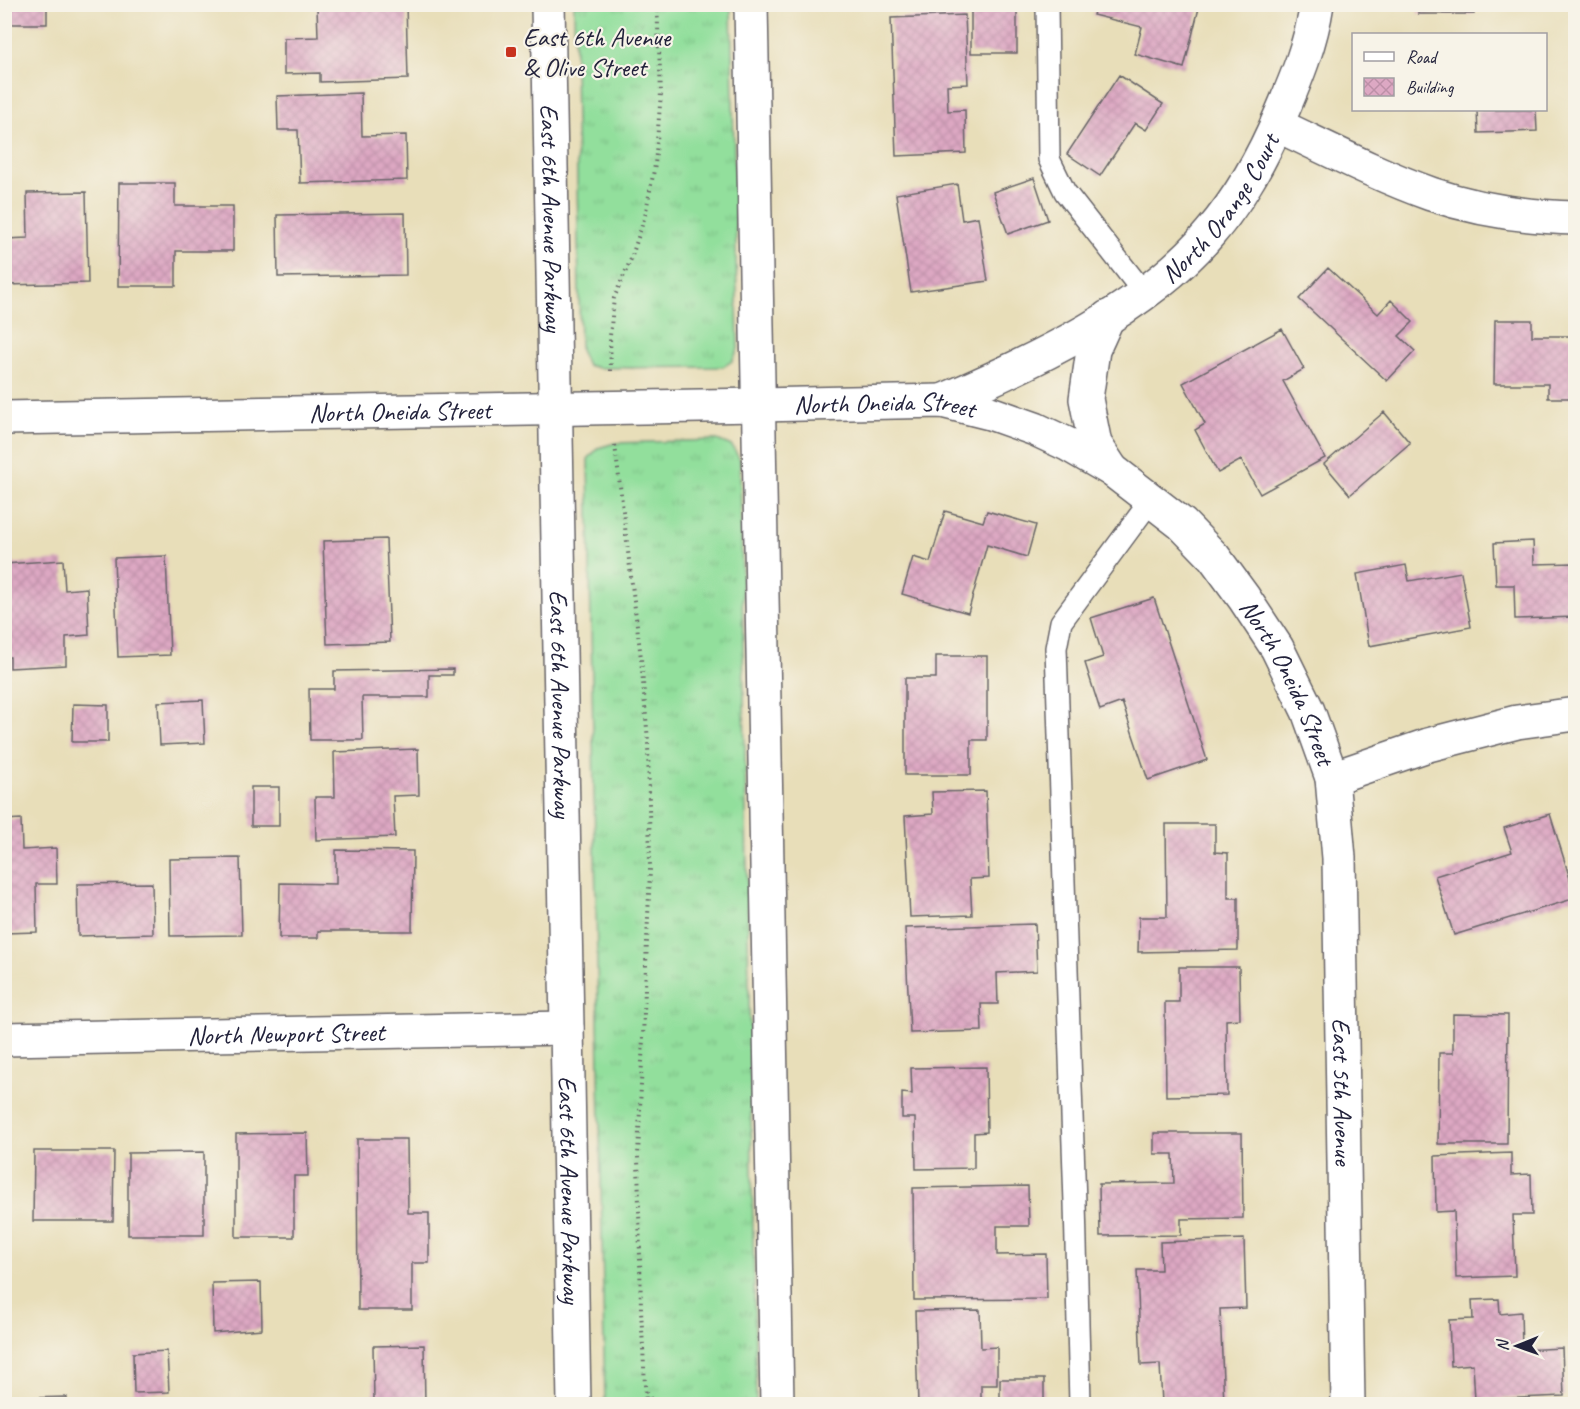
<svg xmlns="http://www.w3.org/2000/svg" width="1580" height="1409" font-family="Caveat,sans-serif">
  <style>
    .grass { fill: url(#grass-tufts); stroke: #5a806c; stroke-width: 1.5 }
    .building { fill: url(#building-cross-hatch) }
    .lines { fill: none; stroke-linecap: round; stroke-linejoin: round }
    .lane-casing { stroke: #676467; stroke-width: 24 }
    .street-casing { stroke: #676467; stroke-width: 36 }
    .secondary-casing { stroke: #676467; stroke-width: 36 }
    .path { stroke: #676467; stroke-width: 4; stroke-dasharray: 1.5 4.5; stroke-linecap: butt }
    .lane { stroke: #fff; stroke-width: 21 }
    .street { stroke: #fff; stroke-width: 33 }
    .secondary { stroke: #fff; stroke-width: 33 }
    .poi-dot { fill: #c8321e; stroke: #f7f3e8; stroke-width: 2 }
    .labels { text-anchor: middle; stroke-width: 4.5; stroke-linejoin: round; paint-order: stroke }
    .poi-label { font-size: 26px; fill: #22223b; stroke: #f7f3e8; text-anchor: start }
    .street-label { font-size: 26px; fill: #22223b; stroke: #f7f3e8 }
  </style>
  <defs>
    <pattern id="grass-tufts" width="24" height="20" patternUnits="userSpaceOnUse" patternTransform="scale(1.5)"><rect width="24" height="20" fill="#92df9c"/><path d="M3 7l-1-3M5 7V3M7 7l1-3M15 17l-1-3M17 17v-4M19 17l1-3" fill="none" stroke="#7ebf87"/></pattern>
    <pattern id="building-cross-hatch" width="8" height="8" patternUnits="userSpaceOnUse" patternTransform="scale(1.5)"><rect width="8" height="8" fill="#dda8c3"/><path d="M0 0l8 8M0 8l8-8" fill="none" stroke="#bd90a8"/></pattern>
  </defs>
  <rect width="100%" height="100%" fill="#f7f3e8"/>
  <filter id="ink" filterUnits="userSpaceOnUse"><feTurbulence type="fractalNoise" baseFrequency=".0167" numOctaves="2"/><feDisplacementMap in="SourceGraphic" scale="12" xChannelSelector="R" yChannelSelector="G"/><feConvolveMatrix kernelMatrix="1 2 1 2 8 2 1 2 1" color-interpolation-filters="sRGB"/></filter>
  <filter id="wash" filterUnits="userSpaceOnUse"><feTurbulence type="fractalNoise" baseFrequency=".008" numOctaves="4" result="noise"/><feDisplacementMap in="SourceGraphic" scale="24" xChannelSelector="R" yChannelSelector="G"/><feGaussianBlur stdDeviation="1.35" result="paint"/><feColorMatrix in="noise" values="0 0 0 0 0 0 0 0 0 0 0 0 0 0 0 0 0 1.4 0 .05"/><feComposite in="paint" operator="in"/></filter>
  <g filter="url(#wash)">
    <rect width="100%" height="100%" fill="#e8deb9"/>
    <path class="grass" d="M574 5H731L738 349 732 361 723 367 598 368 587 365 580 350Z
      M717 440 732 446 740 460 756 1404H605L588 459 598 448 615 443Z"/>
    <g id="blocks">
      <path class="building" d="M4 4H47V24H4Z
        M283 4H406L408 79 320 82V73L284 74V38L318 37 317 7H283Z
        M971 4H1017V53H971Z
        M1096 4H1200L1184 68 1135 54 1142 27 1093 15Z
        M1418 4H1473L1474 14H1418Z
        M965 15 968 84 947 85 948 111 965 110 966 153 896 156 891 18Z
        M1119 75 1163 104 1146 130 1135 123 1100 176 1067 154Z
        M361 93 362 136 406 135 407 180 300 183 298 130H278L277 96Z
        M1477 110H1536L1537 131 1478 133Z
        M1034 178 1048 220 1008 234 993 192Z
        M119 183H175V206H233V251H176V286H118Z
        M957 184 962 220 978 217 988 281 911 292 896 194Z
        M86 192 88 283 6 285 5 239 28 238 27 193Z
        M405 213 406 275 278 277 277 215Z
        M1328 268 1378 314 1391 300 1413 322 1399 336 1415 351 1387 381 1299 299Z
        M1495 320H1532V336H1575L1574 398H1548V384H1494Z
        M1282 329 1304 369 1283 381 1325 458 1260 494 1241 460 1218 473 1195 430 1205 424 1183 383Z
        M1384 412 1410 443 1350 495 1324 464Z
        M945 511 983 522 987 511 1036 525 1027 557 987 545 968 613 902 594 913 557 930 562Z
        M386 539 390 642 327 644 323 541Z
        M1533 541 1534 564 1576 563V617L1515 619 1514 585H1496L1494 543Z
        M166 556 170 655 118 657 114 558Z
        M63 560 65 590 87 588 89 635 66 637V665L10 668V657H4V564Z
        M1406 565 1409 581 1461 572 1471 627 1369 646 1357 574Z
        M1154 598 1207 760 1148 780 1122 702 1100 710 1085 663 1103 657 1091 618Z
        M936 656H987V740H971V775H905V678H936Z
        M453 669V675H429V697H362L363 740H310L309 689H334V671Z
        M203 700 205 743 160 745 158 702Z
        M73 704 108 705V742H72Z
        M418 749 419 795 393 796 395 837 316 840 315 797H335L334 752Z
        M251 787H279V826H251Z
        M986 791 989 878 970 879 972 915 910 917 905 816 933 814 932 792Z
        M1550 814 1576 898 1454 935 1435 876 1512 852 1504 828Z
        M21 819 22 850 56 848 57 884H36L37 932 4 933V820Z
        M1166 824H1215V852L1228 853V898H1238V950L1138 952 1139 917H1167Z
        M336 850 413 851 412 931H318V938H279L280 883 336 884Z
        M240 858 242 935 170 936 169 859Z
        M152 883 153 934 78 936 77 884Z
        M1035 924 1037 971 997 973 998 1004H981L982 1031 910 1033 905 928Z
        M1179 967H1239L1240 1019 1226 1020 1227 1095 1166 1096 1165 1002H1179Z
        M1453 1014 1508 1015 1507 1144H1438L1439 1053H1453Z
        M986 1067 987 1132 974 1133V1168L916 1169 915 1118H902V1093L912 1094 911 1068Z
        M307 1133 308 1176H294V1237H236V1134Z
        M1154 1133H1242L1243 1218 1181 1219V1235L1100 1236 1099 1184 1174 1183 1173 1154H1154Z
        M357 1139H407L408 1213H429V1263H412V1310H358Z
        M34 1151H114L113 1221H33Z
        M204 1152V1235H128V1153Z
        M1511 1153V1175L1531 1174 1532 1215H1513L1515 1276 1456 1278 1454 1211 1436 1212 1435 1156Z
        M1028 1186 1029 1226H997V1255L1046 1254 1047 1299 914 1300 913 1188Z
        M1244 1239 1246 1308 1220 1309 1224 1404H1162L1160 1364 1141 1365 1137 1270H1161L1160 1242Z
        M261 1282 262 1329 213 1333 212 1283Z
        M1499 1299 1500 1314 1521 1312 1522 1350 1562 1348 1564 1396 1475 1400 1473 1364 1451 1366 1449 1320 1473 1319 1472 1300Z
        M980 1310 981 1348 997 1347V1385H981V1404H918L915 1311Z
        M424 1345 425 1404H365V1402H374L373 1346Z
        M167 1351 169 1392 134 1393 133 1353Z
        M1000 1379H1044V1404H1000Z
        M67 1397V1404H29V1398Z"/>
    </g>
  </g>
  <g filter="url(#ink)">
    <use href="#blocks" fill-opacity="0" stroke="#676467" stroke-width="1.5"/>
    <g class="lines">
      <defs>
        <path id="lane" d="M1047 4 1049 159 1065 192 1144 293
          M1080 1404 1075 1203 1056 648 1061 622 1151 500"/>
        <g id="street">
          <path d="M1277 125C1328 149 1378 175 1431 194 1478 210 1527 217 1576 218"/>
          <path d="M1108 317 1093 350 1086 399 1095 444 1112 470"/>
          <path id="s1" d="M942 401C1031 363 1147 309 1210 233 1241 197 1264 155 1282 112 1297 77 1311 43 1317 4"/>
          <path id="s2" d="M759 405 942 401 990 413 1035 429 1067 444 1112 470 1151 500 1182 524 1214 557 1244 598 1277 648 1308 711 1332 778 1339 858 1348 1404"/>
          <path d="M1332 778 1428 745 1517 722 1576 714"/>
          <path id="s3" d="M4 1039 567 1028"/>
        </g>
        <g id="secondary">
          <path id="s4" d="M548 4 574 1404"/>
          <path d="M751 4 777 1404"/>
          <path id="s5" d="M4 418 759 405"/>
        </g>
      </defs>
      <use href="#lane" class="lane-casing"/>
      <use href="#street" class="street-casing"/>
      <use href="#secondary" class="secondary-casing"/>
      <path class="path" d="M611 371 610 336 614 298 631 259 645 216 655 165 661 93 657 4
        M615 445 641 658 648 741 650 869 638 1156 641 1310 646 1404
        M647 1392 653 1404"/>
      <use href="#lane" class="lane"/>
      <use href="#street" class="street"/>
      <use href="#secondary" class="secondary"/>
    </g>
  </g>
  <rect class="poi-dot" x="505" y="46" width="12" height="12" rx="3"/>
  <g class="labels">
    <g class="poi-label">
      <text x="523" y="46">East 6th Avenue<tspan x="523" dy="30">&amp; Olive Street</tspan></text>
    </g>
    <g class="street-label">
      <text dy="9" stroke="none"><textPath href="#s1" startOffset="345">North Orange Court</textPath></text>
      <text dy="9" stroke="none"><textPath href="#s4" startOffset="214">East 6th Avenue Parkway</textPath></text>
      <text dy="9" stroke="none"><textPath href="#s2" startOffset="126">North Oneida Street</textPath></text>
      <text dy="9" stroke="none"><textPath href="#s5" startOffset="396">North Oneida Street</textPath></text>
      <text dy="9" stroke="none"><textPath href="#s2" startOffset="648">North Oneida Street</textPath></text>
      <text dy="9" stroke="none"><textPath href="#s4" startOffset="700">East 6th Avenue Parkway</textPath></text>
      <text dy="9" stroke="none"><textPath href="#s3" startOffset="282">North Newport Street</textPath></text>
      <text dy="9" stroke="none"><textPath href="#s2" startOffset="1068">East 5th Avenue</textPath></text>
      <text dy="9" stroke="none"><textPath href="#s4" startOffset="1186">East 6th Avenue Parkway</textPath></text>
    </g>
  </g>
  <rect width="1580" height="1409" fill="none" stroke="#f7f3e8" stroke-width="24"/>
  <rect x="1352" y="33" width="195" height="78" fill="#f7f3e8" stroke="#a29fa3" stroke-width="1.5"/>
  <rect x="1364" y="52" width="30" height="9" fill="#ffffff" stroke="#a29fa3" stroke-width="1.5"/>
  <text x="1406" y="63" font-size="18" fill="#22223b">Road</text>
  <rect x="1364" y="78" width="30" height="18" fill="url(#building-cross-hatch)" stroke="#a29fa3" stroke-width="1.5"/>
  <text x="1406" y="93" font-size="18" fill="#22223b">Building</text>
  <g transform="translate(1517 1346) rotate(269)" stroke="#f7f3e8" stroke-width="4.5" paint-order="stroke">
  <path d="M0-4.5L10 22L0 15L-10 22Z" fill="#22223b"/>
  <text y="-9" font-size="16" font-weight="bold" text-anchor="middle" fill="#22223b">N</text>
  </g>
</svg>
